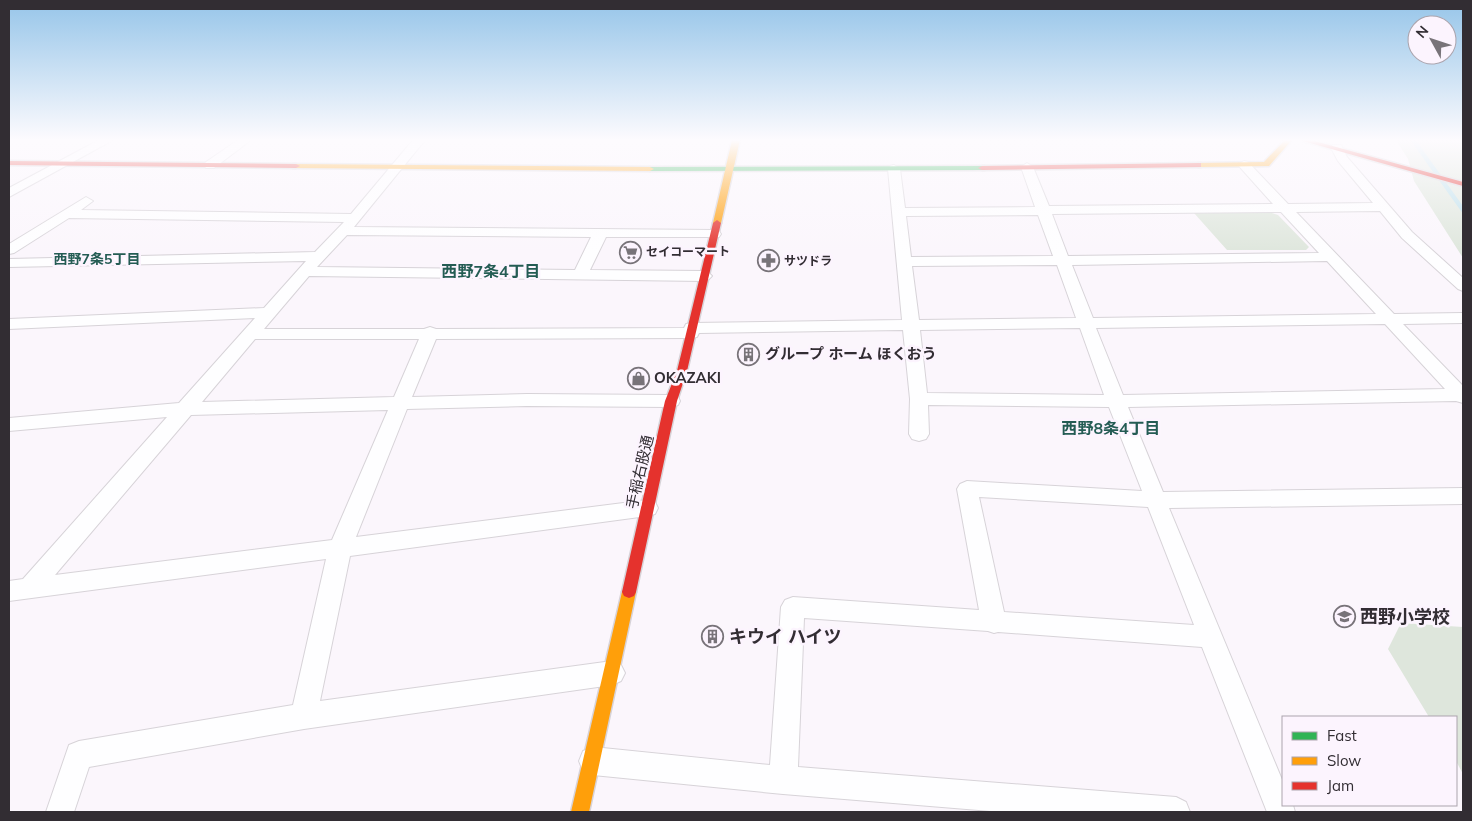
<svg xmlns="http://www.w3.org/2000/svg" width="1472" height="821" font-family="Mulish,'Noto Sans JP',sans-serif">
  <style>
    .green { fill: #dee6dc }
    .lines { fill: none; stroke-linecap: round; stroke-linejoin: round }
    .stream { stroke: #bbdfea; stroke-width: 4.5 }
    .street-casing { stroke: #d7d3d8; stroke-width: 2 }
    .fast-casing { stroke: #d7d3d8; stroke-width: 3 }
    .slow-casing { stroke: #d7d3d8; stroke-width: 3 }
    .jam-casing { stroke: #d7d3d8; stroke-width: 3 }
    .street { fill: #fefeff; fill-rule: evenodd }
    .fast { fill: #30b455; fill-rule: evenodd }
    .slow { fill: #ff9f0a; fill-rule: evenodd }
    .jam { fill: #e5322d; fill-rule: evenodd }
    .labels { text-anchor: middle; stroke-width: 5; stroke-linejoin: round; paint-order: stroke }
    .far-poi-label { font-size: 12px; font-weight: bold; fill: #322d33; stroke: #fcf4fe; text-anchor: start }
    .far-neighbourhood-label { font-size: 14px; font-weight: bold; fill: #245c54; stroke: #fcf4fe }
    .poi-label { font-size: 15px; font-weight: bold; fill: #322d33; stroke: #fcf4fe; text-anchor: start }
    .street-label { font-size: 15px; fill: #322d33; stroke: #fcf4fe }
    .neighbourhood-label { font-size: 16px; font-weight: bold; fill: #245c54; stroke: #fcf4fe }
    .near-poi-label { font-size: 18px; font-weight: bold; fill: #322d33; stroke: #fcf4fe; text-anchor: start }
  </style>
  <rect width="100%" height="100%" fill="#fbf6fc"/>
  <path class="green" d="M892 140H1173L1174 141Z
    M1396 140H1463V258L1414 181 1408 159Z
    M1194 213H1272L1278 215 1309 247 1306 250H1227Z
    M1401 623 1463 627V774L1456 761V717H1429L1388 649Z"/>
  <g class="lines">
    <path class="stream" d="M1413 140 1463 210"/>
    <defs>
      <path id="street" d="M99 140H113L9 197V188Z
        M238 140H251L214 168H206L204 165 206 162Z
        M413 140H425L354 227 714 230 719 231 721 234 719 237H606L590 270 704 271 709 273 712 276 709 279 704 281 309 276 264 329H424L430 327 436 329 684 328 686 324 692 323 902 320 888 169 890 166 894 165 900 169 905 208 1035 207 1021 167 1027 163 1033 167 1049 206 1273 204 1238 165 1244 161 1248 162 1288 204 1373 203 1338 161 1331 148 1333 145H1341L1347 157 1412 232 1463 278V291L1458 289 1402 238 1380 211 1296 212 1394 314 1463 313V323L1403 324 1463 386V403L1456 401 1128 407 1163 492 1463 488V504L1169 508 1283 782V805H1293L1295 812H1267L1202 647 998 632 994 633 988 631 804 618 798 767 1176 797 1186 802 1190 812H1003L783 794 593 775 583 771 579 761 583 751 593 747 770 765 781 607 785 600 793 597 979 610 957 489 960 484 967 481 1142 491 1109 407 928 405 929 434 926 439 919 441 912 439 909 434 910 399 903 330 699 333 697 337 691 338 436 339 412 397 527 394 671 395 678 397 680 401 678 405 671 407 527 406 407 409 356 537 647 500 655 502 658 508 655 514 647 516 350 556 320 701 612 661 621 665 625 673 621 681 612 685 304 729 89 767 74 812H46L69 745 79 741 293 705 326 559 9 601V581L23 579 167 417 9 431V418L179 403 255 318 9 329V319L264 308 306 261 9 267V259L315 252 344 222 69 218 14 253 9 254V244L86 197 93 201 81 210 351 214ZM1281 212 1319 253 1068 256 1052 214ZM1038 215 1053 256 911 257 906 216ZM347 235 591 237 575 270 317 267ZM1327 261 1376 314 1093 318 1072 265ZM1057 265 1076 318 919 320 912 266ZM1385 324 1445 389 1123 395 1096 328ZM1080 328 1104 395 927 393 920 330ZM255 339H419L394 397 202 402ZM388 410 332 540 55 575 191 415ZM979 497 1148 507 1194 625 1004 612Z"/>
      <path id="fast" d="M982 166H985V170L650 171 646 169 650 167Z"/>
      <path id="slow" d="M732 140H740L721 223 717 226 713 223Z
        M1285 140H1292L1269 166 1198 167 1194 165 1198 163 1264 162Z
        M293 164 650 167 654 169 650 171 296 168H293Z
        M629 586 634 588 636 592 589 812H571L622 592 624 588Z"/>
      <path id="jam" d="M1302 140H1311L1463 182V186L1303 141Z
        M9 161 296 164 300 166 296 168 9 165Z
        M1198 163H1201V167L982 170 978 168 982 166Z
        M717 220 721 223 687 371 677 401 636 592 634 596 629 598 624 596 622 592 665 401 677 371 713 223Z"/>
    </defs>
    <use href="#street" class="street-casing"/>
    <use href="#fast" class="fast-casing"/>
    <use href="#slow" class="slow-casing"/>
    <use href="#jam" class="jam-casing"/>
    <use href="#street" class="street"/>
    <use href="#fast" class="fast"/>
    <use href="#slow" class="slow"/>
    <use href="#jam" class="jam"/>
  </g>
  <linearGradient id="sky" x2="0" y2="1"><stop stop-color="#96c5e9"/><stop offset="0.55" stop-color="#fdfbfe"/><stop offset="1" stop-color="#fdfbfe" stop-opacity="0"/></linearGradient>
  <rect width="1472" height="255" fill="url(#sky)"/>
  <defs>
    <symbol id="supermarket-ring" viewBox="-11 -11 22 22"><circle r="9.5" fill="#fcf4fe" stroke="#787379" stroke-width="1.5"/><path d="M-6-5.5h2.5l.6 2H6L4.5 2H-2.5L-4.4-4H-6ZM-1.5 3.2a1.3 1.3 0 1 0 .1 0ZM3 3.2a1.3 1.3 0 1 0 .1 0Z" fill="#787379"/></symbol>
    <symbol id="pharmacy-ring" viewBox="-11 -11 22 22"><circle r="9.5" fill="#fcf4fe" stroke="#787379" stroke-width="1.5"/><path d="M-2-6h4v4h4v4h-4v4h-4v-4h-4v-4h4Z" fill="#787379"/></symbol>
    <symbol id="building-ring" viewBox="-11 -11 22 22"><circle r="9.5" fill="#fcf4fe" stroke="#787379" stroke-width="1.5"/><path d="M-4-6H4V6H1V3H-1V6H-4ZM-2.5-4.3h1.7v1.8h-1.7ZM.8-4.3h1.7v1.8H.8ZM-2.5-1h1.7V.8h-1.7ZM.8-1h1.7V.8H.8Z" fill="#787379"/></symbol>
    <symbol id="shop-ring" viewBox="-11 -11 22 22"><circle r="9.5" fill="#fcf4fe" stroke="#787379" stroke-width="1.5"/><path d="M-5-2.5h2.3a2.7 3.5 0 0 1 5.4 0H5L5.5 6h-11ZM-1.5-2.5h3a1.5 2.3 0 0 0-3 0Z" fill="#787379"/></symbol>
    <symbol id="school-ring" viewBox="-11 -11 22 22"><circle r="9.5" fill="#fcf4fe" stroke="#787379" stroke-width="1.5"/><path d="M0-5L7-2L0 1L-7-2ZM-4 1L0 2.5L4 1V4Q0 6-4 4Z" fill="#787379"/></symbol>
  </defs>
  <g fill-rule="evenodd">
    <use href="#supermarket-ring" x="618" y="240" width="25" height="25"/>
    <use href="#pharmacy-ring" x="756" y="248" width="25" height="25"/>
    <use href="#building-ring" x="736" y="342" width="25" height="25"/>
    <use href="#shop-ring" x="626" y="366" width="25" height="25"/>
    <use href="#school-ring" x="1332" y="604" width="25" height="25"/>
    <use href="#building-ring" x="700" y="624" width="25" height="25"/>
  </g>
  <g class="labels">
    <g class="far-poi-label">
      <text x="646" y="256">セイコーマート</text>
      <text x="784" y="265">サツドラ</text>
    </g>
    <g class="far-neighbourhood-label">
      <text x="97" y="264">西野7条5丁目</text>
    </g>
    <g class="poi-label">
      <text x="765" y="359">グループ ホーム ほくおう</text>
      <text x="654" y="383">OKAZAKI</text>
    </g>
    <g class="street-label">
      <text transform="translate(640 472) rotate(-77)" y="5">手稲右股通</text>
    </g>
    <g class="neighbourhood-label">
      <text x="491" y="277">西野7条4丁目</text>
      <text x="1111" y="434">西野8条4丁目</text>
    </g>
    <g class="near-poi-label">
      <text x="1360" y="623">西野小学校</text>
      <text x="729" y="643">キウイ ハイツ</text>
    </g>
  </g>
  <rect width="1472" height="821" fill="none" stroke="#322d33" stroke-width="20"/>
  <rect x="1282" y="716" width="175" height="90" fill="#fcf4fe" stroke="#aba4ad"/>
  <rect x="1292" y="732" width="25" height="8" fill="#30b455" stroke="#aba4ad"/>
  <text x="1327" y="741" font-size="15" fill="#322d33">Fast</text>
  <rect x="1292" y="757" width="25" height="8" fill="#ff9f0a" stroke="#aba4ad"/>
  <text x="1327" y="766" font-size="15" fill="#322d33">Slow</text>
  <rect x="1292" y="782" width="25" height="8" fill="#e5322d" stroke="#aba4ad"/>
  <text x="1327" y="791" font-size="15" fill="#322d33">Jam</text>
  <g transform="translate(1432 40) rotate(310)"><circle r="24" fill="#fcf4fe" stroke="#aba4ad"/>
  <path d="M0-4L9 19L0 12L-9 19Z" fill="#787379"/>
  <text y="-8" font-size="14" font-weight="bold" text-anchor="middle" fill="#322d33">N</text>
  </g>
</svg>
